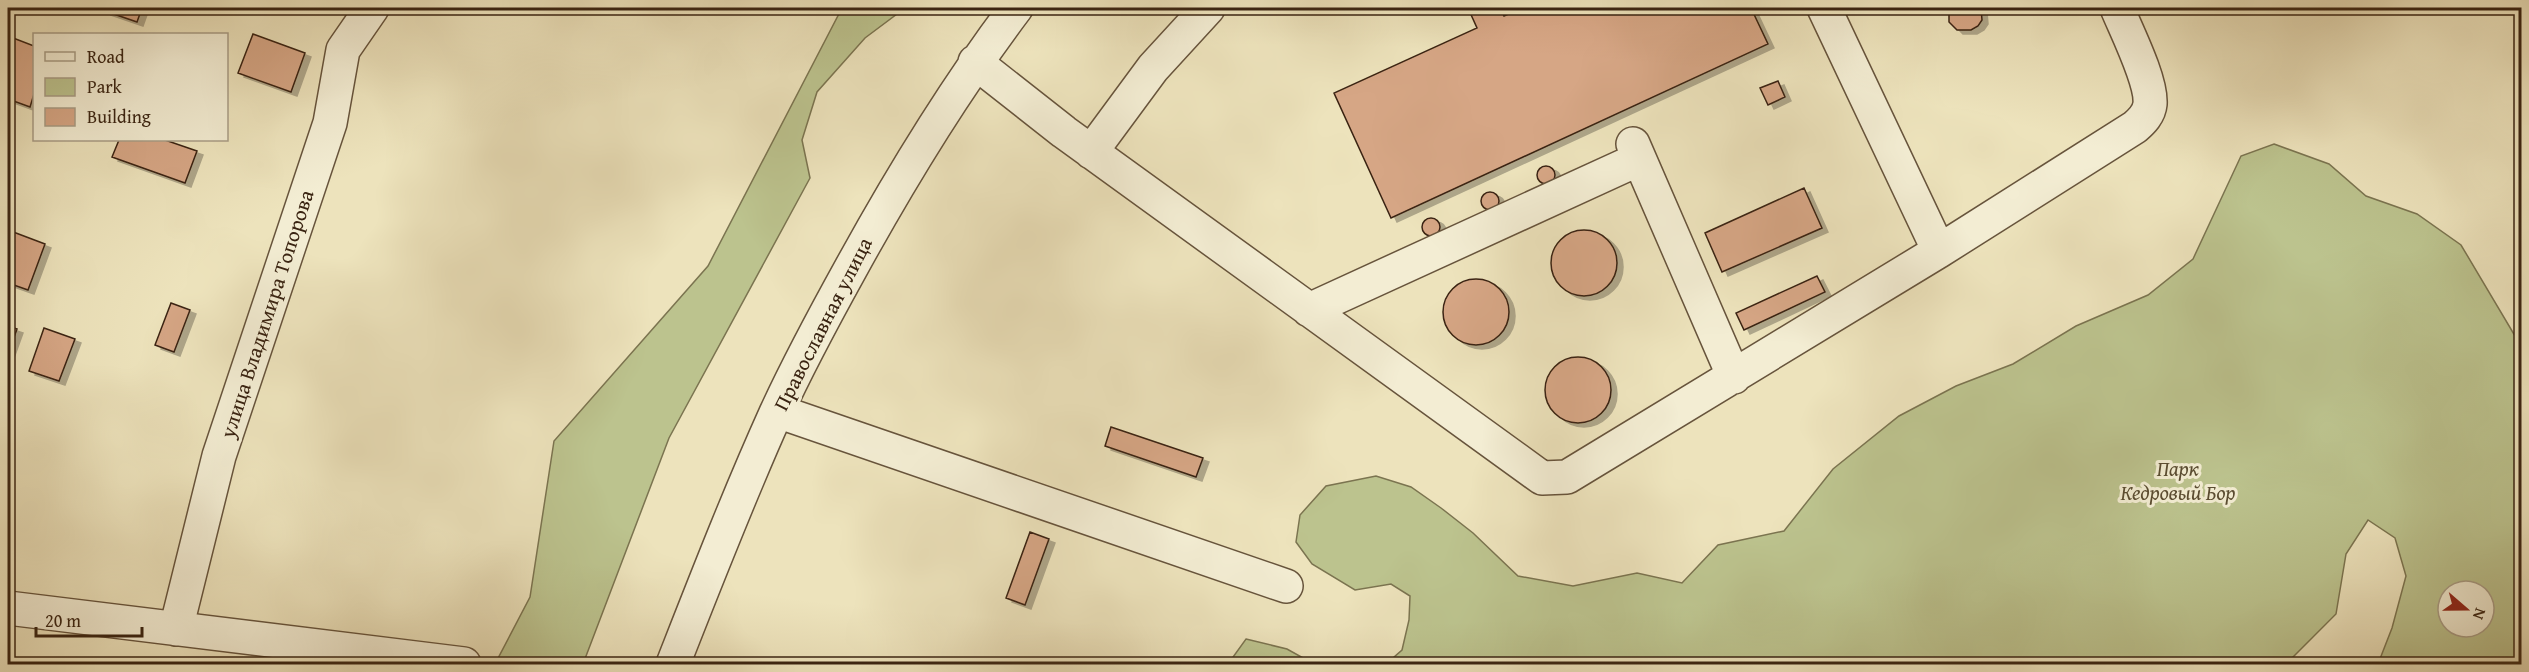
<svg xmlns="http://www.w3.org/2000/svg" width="2529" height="672" font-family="'Gentium Book Plus',serif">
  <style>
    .green { fill: #bcc38e; stroke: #7b7450; stroke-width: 1.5; fill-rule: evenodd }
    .building { fill: #d6a685; stroke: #3a2412; stroke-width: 1.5; filter: url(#shadow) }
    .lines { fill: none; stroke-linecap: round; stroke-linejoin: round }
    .minor-casing { stroke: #67543c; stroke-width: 36 }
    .minor { stroke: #f3edd3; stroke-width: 33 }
    .labels { text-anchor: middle; stroke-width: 6; stroke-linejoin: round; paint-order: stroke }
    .street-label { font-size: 21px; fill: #3a2412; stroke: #f3edd3 }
    .park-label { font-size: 21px; font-style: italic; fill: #5a4c31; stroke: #f3edd3 }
  </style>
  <defs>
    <filter id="shadow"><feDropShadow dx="6" dy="4" stdDeviation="0" flood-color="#0004"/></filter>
  </defs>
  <rect width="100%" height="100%" fill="#ede3bc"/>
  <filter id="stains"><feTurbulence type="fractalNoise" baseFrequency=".00333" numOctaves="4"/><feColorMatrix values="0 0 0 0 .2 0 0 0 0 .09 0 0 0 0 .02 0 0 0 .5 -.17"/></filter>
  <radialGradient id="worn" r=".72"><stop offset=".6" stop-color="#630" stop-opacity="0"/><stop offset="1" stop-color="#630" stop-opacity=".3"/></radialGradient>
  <path class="green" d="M842 8H905L865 38 817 92 802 140 810 178 669 438 583 664H495L530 597 554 441 708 266Z
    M2274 144 2329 164 2366 196 2417 214 2461 245 2521 346V664H2378L2392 628 2406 576 2395 538 2368 520 2346 554 2336 614 2286 664H1386L1402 650 1409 620 1410 596 1391 584 1355 590 1312 564 1296 542 1300 515 1326 486 1376 476 1411 487 1441 508 1473 533 1518 576 1573 586 1637 573 1682 583 1718 545 1784 531 1833 469 1899 416 1956 386 2013 364 2076 326 2148 295 2193 259 2241 156ZM2448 591H2484V627H2448Z
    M1246 639 1287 649 1314 664H1228Z"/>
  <path class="building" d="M107 8H142L137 22 105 11Z
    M1468 8H1500L1504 16 1523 8H1751L1768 44 1391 218 1334 93 1477 28Z
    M1949 8H1981L1982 20 1978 26 1971 30H1957L1949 22Z
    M253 34 305 53 291 92 238 73Z
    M8 36 34 46V94L30 107 8 99Z
    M1778 81 1785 97 1768 105 1760 88Z
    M119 140H165L197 151 185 183 112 157Z
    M1537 175a9 9 0 1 1 18 0a9 9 0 1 1-18 0Z
    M1804 188 1822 228 1722 272 1705 233Z
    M1481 201a9 9 0 1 1 18 0a9 9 0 1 1-18 0Z
    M1422 227a9 9 0 1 1 18 0a9 9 0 1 1-18 0Z
    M8 230 45 244 28 290 8 283Z
    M1551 263a33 33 0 1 1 66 0a33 33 0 1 1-66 0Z
    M1817 276 1825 292 1744 330 1736 313Z
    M1443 312a33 33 0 1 1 66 0a33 33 0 1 1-66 0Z
    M171 303 190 310 174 352 155 345Z
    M8 326 17 329 8 354Z
    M44 328 75 339 59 381 29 371Z
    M1545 390a33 33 0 1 1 66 0a33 33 0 1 1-66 0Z
    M1111 427 1203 458 1196 477 1105 446Z
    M1030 532 1049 539 1025 605 1006 598Z"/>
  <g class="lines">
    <defs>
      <path id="minor" d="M1824 8 1939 251
        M975 62 1064 132 1542 478 1567 477 1939 251 2135 127C2142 121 2149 114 2150 104 2152 81 2126 30 2117 8
        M1633 144 1734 377
        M1091 152 1153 68 1208 8
        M1309 310 1639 159
        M777 411 1286 586
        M8 608 464 664
        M176 629 219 456 330 123 343 50 372 8
        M673 664C706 580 739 495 776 413 799 363 825 315 851 268 901 177 954 90 1016 8"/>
    </defs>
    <use href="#minor" class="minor-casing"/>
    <use href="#minor" class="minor"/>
  </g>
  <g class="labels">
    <g class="street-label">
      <text transform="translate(267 314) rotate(-72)" y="7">улица Владимира Топорова</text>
      <text transform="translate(823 324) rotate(-63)" y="7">Православная улица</text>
    </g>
    <g class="park-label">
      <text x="2178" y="476">Парк<tspan x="2178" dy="24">Кедровый Бор</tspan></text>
    </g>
  </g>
  <rect width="2529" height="672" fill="none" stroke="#ede3bc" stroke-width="30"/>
  <rect x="9" y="9" width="2511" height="654" fill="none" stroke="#3a2412" stroke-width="3"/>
  <rect x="15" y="15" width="2499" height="642" fill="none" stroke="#3a2412" stroke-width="1.5"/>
  <rect x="33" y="33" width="195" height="108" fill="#f3edd3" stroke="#a99d86" stroke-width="1.5"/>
  <rect x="45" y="52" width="30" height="9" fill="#f3edd3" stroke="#a99d86" stroke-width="1.5"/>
  <text x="87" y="63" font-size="18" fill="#3a2412">Road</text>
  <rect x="45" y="78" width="30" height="18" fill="#bcc38e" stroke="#a99d86" stroke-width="1.5"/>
  <text x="87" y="93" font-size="18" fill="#3a2412">Park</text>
  <rect x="45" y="108" width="30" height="18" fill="#d6a685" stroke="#a99d86" stroke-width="1.5"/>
  <text x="87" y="123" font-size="18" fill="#3a2412">Building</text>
  <g transform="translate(2466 609) rotate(110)"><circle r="28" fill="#f3edd3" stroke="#a99d86" stroke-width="1.5"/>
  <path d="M0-4.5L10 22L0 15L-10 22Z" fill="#8f2418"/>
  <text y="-9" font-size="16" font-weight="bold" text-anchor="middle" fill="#3a2412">N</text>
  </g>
  <path d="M36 627v9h106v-9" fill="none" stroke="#3a2412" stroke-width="3"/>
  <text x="45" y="627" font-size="18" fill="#3a2412" stroke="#f3edd3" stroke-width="4.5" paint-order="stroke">20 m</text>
  <rect width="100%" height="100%" filter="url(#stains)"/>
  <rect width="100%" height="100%" fill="url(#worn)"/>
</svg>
